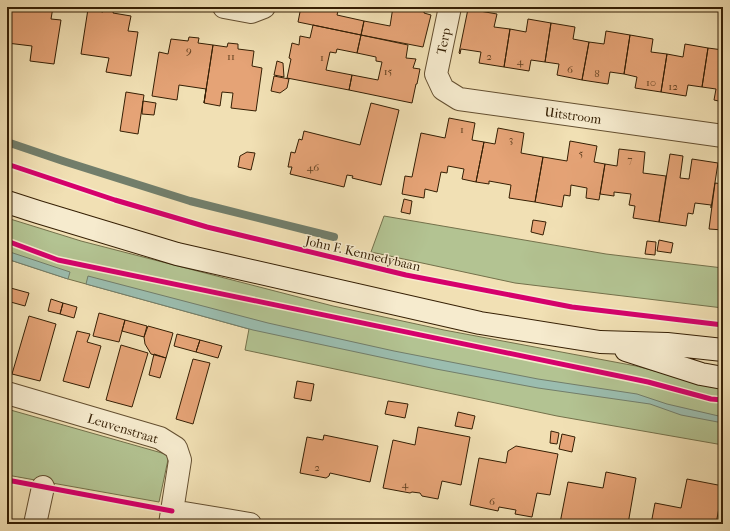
<svg xmlns="http://www.w3.org/2000/svg" width="730" height="531" font-family="'IM FELL French Canon',serif">
  <style>
    .green { fill: #b3c392; stroke: #74714b }
    .water { fill: #9bbdaf; stroke: #727e6b }
    .lines { fill: none; stroke-linecap: round; stroke-linejoin: round }
    .stream { stroke: #727e6b; stroke-width: 8 }
    .building { fill: #e5a376; stroke: #351f04 }
    .minor-casing { stroke: #644f30; stroke-width: 24 }
    .secondary-casing { stroke: #351f04; stroke-width: 24 }
    .minor { stroke: #f6ebce; stroke-width: 22 }
    .secondary { stroke: #f6ebce; stroke-width: 22 }
    .cycleway-casing { stroke: #f6ebce; stroke-width: 8 }
    .cycleway { stroke: #d6006c; stroke-width: 5 }
    .labels { text-anchor: middle; stroke-width: 3; stroke-linejoin: round; paint-order: stroke }
    .number-label { font-size: 11px; fill: #614020 }
    .street-label { font-size: 13px; fill: #351f04; stroke: #f6ebce }
  </style>
  <rect width="100%" height="100%" fill="#f1e0b4"/>
  <filter id="stains"><feTurbulence type="fractalNoise" baseFrequency=".005" numOctaves="4"/><feColorMatrix values="0 0 0 0 .2 0 0 0 0 .09 0 0 0 0 .02 0 0 0 .5 -.17"/></filter>
  <radialGradient id="worn" r=".72"><stop offset=".6" stop-color="#630" stop-opacity="0"/><stop offset="1" stop-color="#630" stop-opacity=".3"/></radialGradient>
  <path class="green" d="M384 216 606 254 723 268V308L515 283 371 252Z
    M7 218 81 241 333 306 444 330 636 366 707 385 723 387V445L557 416 245 350 249 329 68 279 7 259Z
    M7 409 169 455 159 502 7 475Z"/>
  <path class="water" d="M7 251 70 272 68 279 7 259Z
    M88 276 268 323 394 351 538 379 637 394 667 404 723 417V423L681 415 650 404 538 388 436 369 253 330 86 284Z"/>
  <g class="lines">
    <path class="stream" d="M7 142 63 161 190 201 334 237"/>
  </g>
  <path class="building" d="M10 7H53L51 19 61 20 54 64 30 61 32 46 7 43V26Z
    M104 7 114 9 113 13 131 16 128 31 138 32 131 76 106 72 109 58 81 54 88 9 103 12Z
    M301 7H339L337 15 364 21 361 35 298 22Z
    M393 7H425L424 13 431 15 423 47 361 35 364 21 390 26Z
    M468 9 497 14 494 27 510 29 504 67 479 63 481 52 461 49 460 54 459 53Z
    M528 19 551 23 545 62 531 60 529 71 504 67 510 29 526 32Z
    M551 23 575 27 573 39 589 42 582 80 557 75 559 64 545 62Z
    M313 25 361 35 357 53 337 49 336 53 330 52 326 70 352 75 349 90 287 78 291 59 289 58 292 43 299 45 300 36 310 38Z
    M606 31 630 35 624 74 610 72 608 84 582 80 589 42 604 44Z
    M361 35 408 45 406 58 416 59 413 68 420 69 417 84H416L412 103 349 90 352 75 378 80 382 62 376 61V57L357 53Z
    M630 35 653 39 651 52 667 54 661 92 635 88 637 77 624 74Z
    M189 37 199 38 198 43 213 45 204 103 206 89 179 85 177 100 152 96 159 52 168 54 171 39 188 41Z
    M228 43 238 44V49L254 51 252 66 262 68 256 111 231 108 233 93 222 92 220 106 204 103 213 45 227 47Z
    M685 44 708 48 702 87 688 85 686 96 661 92 667 54 683 57Z
    M708 48 723 50V102L714 100 716 89 702 87Z
    M277 61 283 63 284 77 274 75Z
    M274 76 289 79 287 88 280 93 271 91Z
    M126 92 144 95 138 134 120 131Z
    M143 101 156 103 154 115 142 114Z
    M371 103 399 110 381 185 352 178 353 176 347 175 344 187 290 174 292 167H288L291 152 295 153 299 139 302 140 304 131 360 145Z
    M449 118 475 123 472 140 484 142 476 182 462 179 464 169 448 166 447 173 441 172 437 192 425 189 424 198 402 194 405 176 412 177 421 133 445 138Z
    M498 128 524 133 521 153 543 157 535 202 509 198 511 185 489 181V184L476 182 484 142 495 144Z
    M570 141 597 146 594 162 605 164 599 200 586 198 587 188 571 185 570 196 564 195 562 207 535 202 543 157 567 161Z
    M619 149 645 152 643 173 666 176 659 222 633 218 635 206 629 205 631 194 614 192V196L600 194 605 164 617 166Z
    M247 152 255 153 251 170 238 167 240 156Z
    M670 154 683 156 680 178 689 179 692 159 718 163 711 208V205L695 203 693 214 688 213 686 226 659 222Z
    M715 183 723 184V230L709 229Z
    M404 199 412 201 410 214 401 212Z
    M533 220 546 222 543 235 531 232Z
    M659 240 673 243 671 253 657 251Z
    M647 241 656 242 655 255 645 254Z
    M7 287 29 293 25 306 7 301Z
    M51 299 63 303 60 314 48 311Z
    M63 303 77 307 74 318 60 314Z
    M99 313 125 320 119 342 93 336Z
    M29 316 56 324 40 381 12 374Z
    M125 320 147 326 144 337 122 331Z
    M148 326 173 333 166 358 151 354 145 344 144 337Z
    M77 331 90 334 87 342 101 346 89 388 63 381Z
    M177 334 200 340 196 352 174 346Z
    M200 340 222 346 218 358 196 352Z
    M121 345 148 353 132 407 106 400Z
    M154 354 166 358 160 378 149 375Z
    M193 359 210 363 193 424 176 419Z
    M297 381 314 384 311 401 294 398Z
    M388 401 408 404 405 418 385 414Z
    M458 412 475 416 472 429 455 426Z
    M418 427 470 437 461 485 442 481 438 499 422 496 420 493 412 492 410 493 383 488 393 440 415 445Z
    M551 431 559 433 557 444 550 443Z
    M562 434 575 437 572 452 559 449Z
    M324 435 378 446 370 482 330 473 329 476 326 478 300 473 307 437 323 440Z
    M516 446 558 454 550 495 537 493 532 517 515 514 516 510 499 507 498 511 470 505 479 458 506 463 508 451Z
    M606 472 636 478 628 524H567L560 523 568 482 603 488Z
    M687 479 723 486 716 524H651L655 503 681 508Z"/>
  <g class="lines">
    <defs>
      <path id="minor" d="M224 7 251 12 264 7
        M450 7 436 74 443 89 459 99 723 136
        M7 393 160 438 176 448 180 460 170 524
        M172 511 250 524
        M35 524 43 487"/>
      <path id="secondary" d="M7 202 38 212 177 254 480 323 600 342 667 344 723 350
        M626 350 701 374 723 378"/>
    </defs>
    <use href="#minor" class="minor-casing"/>
    <use href="#secondary" class="secondary-casing"/>
    <use href="#minor" class="minor"/>
    <use href="#secondary" class="secondary"/>
    <defs>
      <path id="cycleway" d="M7 164 115 200 207 227 406 275 572 307 723 325
        M7 241 58 260 648 382 711 399 723 400
        M7 480 172 511"/>
    </defs>
    <use href="#cycleway" class="cycleway-casing"/>
    <use href="#cycleway" class="cycleway"/>
  </g>
  <g class="labels">
    <g class="number-label">
      <text x="189" y="54">9</text>
      <text x="231" y="60">11</text>
      <text x="489" y="60">2</text>
      <text x="322" y="61">1</text>
      <text x="520" y="65">4</text>
      <text x="570" y="73">6</text>
      <text x="388" y="75">15</text>
      <text x="597" y="77">8</text>
      <text x="651" y="86">10</text>
      <text x="673" y="90">12</text>
      <text x="462" y="133">1</text>
      <text x="511" y="143">3</text>
      <text x="581" y="157">5</text>
      <text x="630" y="163">7</text>
      <text x="313" y="171">46</text>
      <text x="317" y="471">2</text>
      <text x="405" y="488">4</text>
      <text x="492" y="505">6</text>
    </g>
    <g class="street-label">
      <text transform="translate(443 41) rotate(-78)" y="5">Terp</text>
      <text transform="translate(573 115) rotate(8)" y="5">Uitstroom</text>
      <text transform="translate(363 253) rotate(13)" y="5">John F. Kennedybaan</text>
      <text transform="translate(123 428) rotate(17)" y="5">Leuvenstraat</text>
    </g>
  </g>
  <rect width="730" height="531" fill="none" stroke="#f1e0b4" stroke-width="24"/>
  <rect x="8" y="8" width="714" height="515" fill="none" stroke="#351f04" stroke-width="2"/>
  <rect x="12" y="12" width="706" height="507" fill="none" stroke="#351f04"/>
  <rect width="100%" height="100%" filter="url(#stains)"/>
  <rect width="100%" height="100%" fill="url(#worn)"/>
</svg>
